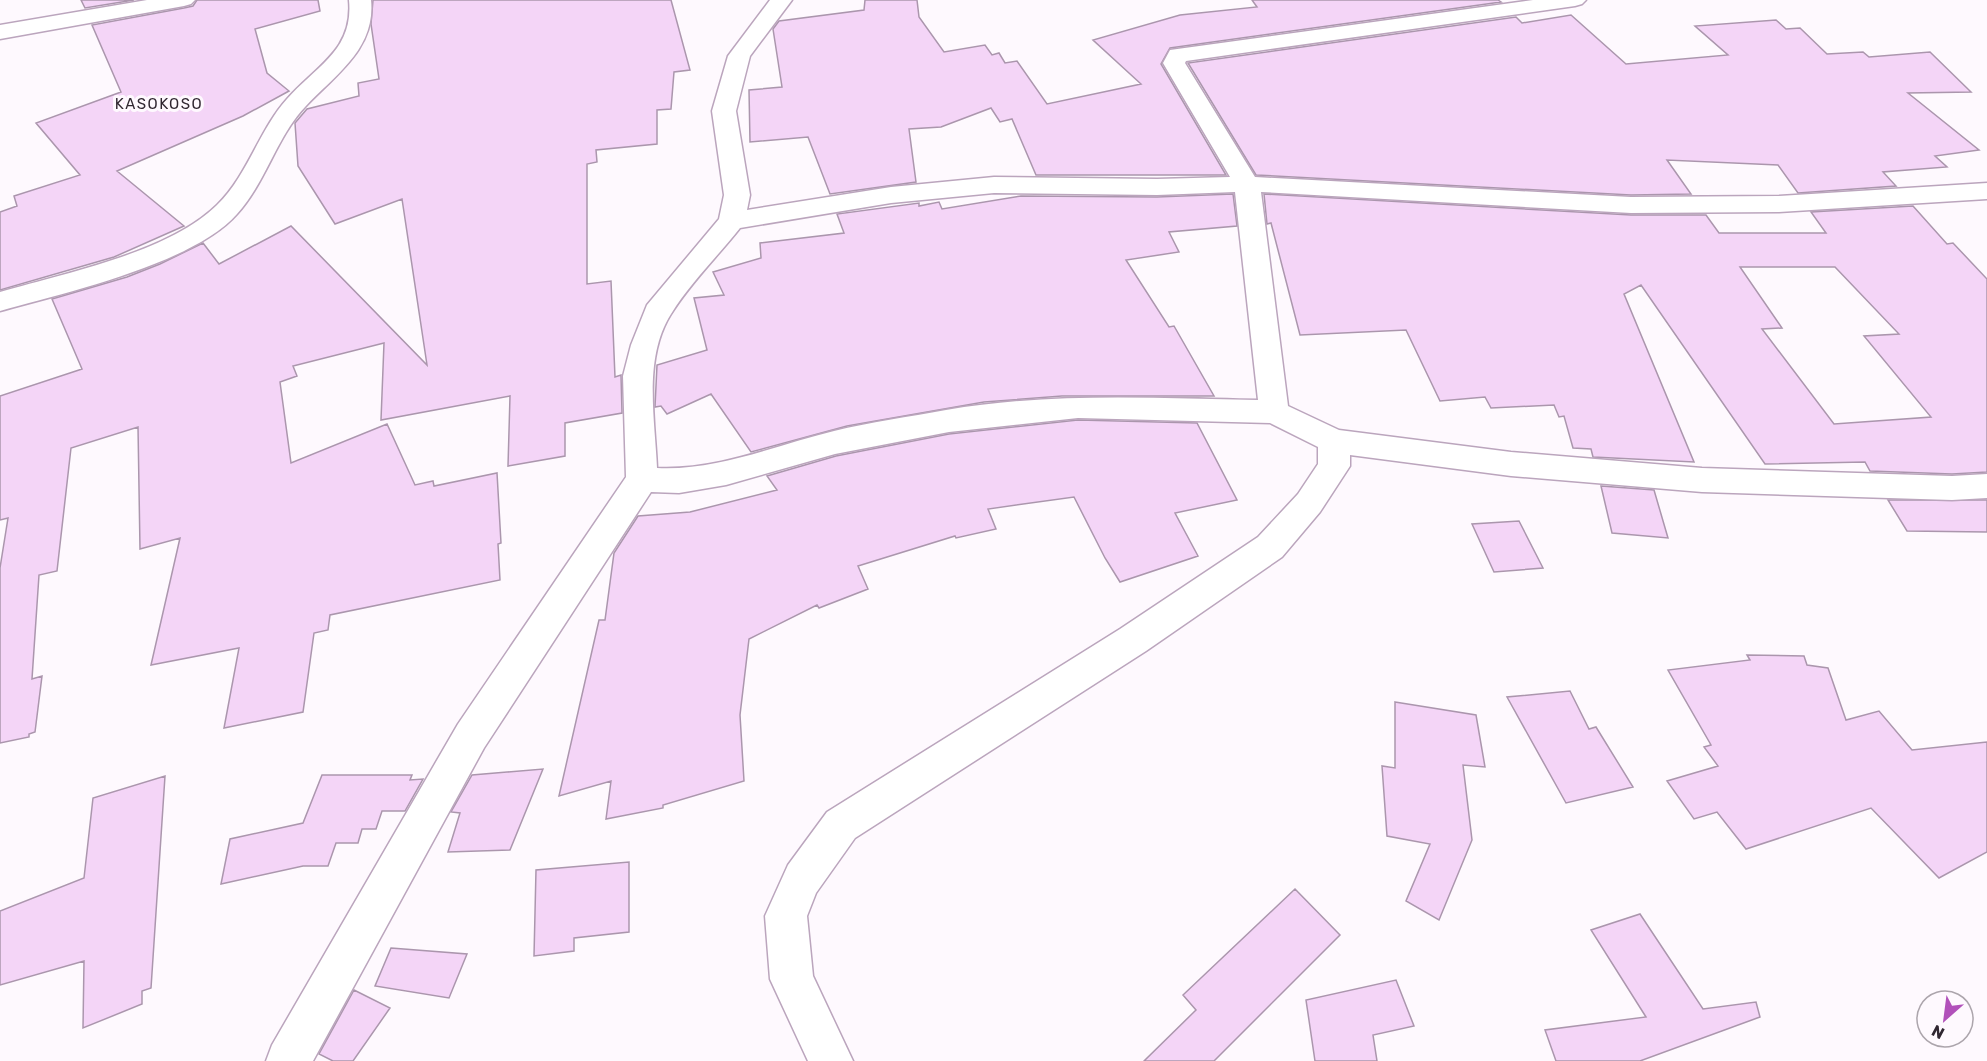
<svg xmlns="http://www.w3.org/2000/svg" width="1987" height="1061" font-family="Rubik,sans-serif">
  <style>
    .building { fill: #f4d5f7; stroke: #ab96ad; stroke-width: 1.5; fill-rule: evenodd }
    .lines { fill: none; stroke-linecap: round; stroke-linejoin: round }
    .minor-casing { stroke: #bba5bd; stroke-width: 3 }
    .minor { fill: #fff; fill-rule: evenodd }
    .labels { text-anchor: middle; stroke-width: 6; stroke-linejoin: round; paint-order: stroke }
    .far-quarter-label { font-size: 15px; letter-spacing: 1.5px; fill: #302731; stroke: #fef9fe }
  </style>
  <rect width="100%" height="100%" fill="#fef9fe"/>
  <path class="building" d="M81 0H134L85 8Z
    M197 0H318L320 11 255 29 267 73 289 91 243 116 117 171 184 226 114 257 0 290V212L17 206 14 196 80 175 36 123 121 92 92 25 184 8 193 6Z
    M373 0H671L690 70 674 72 671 109 657 110V144L596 150 597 162 587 164V284L611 281 615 377 621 375 622 413 565 423V456L508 466 510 396 381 420 384 343 293 366 297 376 280 382 291 463 387 424 415 485 433 481 434 486 497 473 501 543 498 544 500 580 330 615 328 630 314 633 303 712 224 728 239 648 151 665 180 538 140 549 138 427 71 448 57 571 39 575 32 679 42 676 35 732 29 734V737L0 743V568L8 518 0 520V396L82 369 52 299 127 277 160 264 203 243 219 264 291 226 427 365 402 199 335 224 298 166 295 123 307 109 359 96 358 83 379 79 371 24Z
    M865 0H917L919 17 944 52 985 45 992 55 999 53 1005 63 1017 61 1047 104 1141 84 1093 40 1180 15 1257 7 1252 0H1498L1501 2 1170 48 1161 64 1226 175H1036L1012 119 1000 122 991 108 941 127 909 129 916 182 830 194 808 137 750 142 749 90 782 87 773 29 779 21 864 10Z
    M1571 15 1626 64 1728 55 1695 26 1776 20 1786 29 1800 28 1827 54 1863 52 1869 57 1930 52 1971 92 1908 93 1979 150 1935 156 1947 167 1883 172 1896 186 1798 193 1778 165 1667 160 1691 194 1631 195 1256 175 1188 63 1516 17 1522 23Z
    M1233 194 1237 226 1169 232 1179 252 1126 260 1169 327 1174 326 1214 396H1062L984 402 847 426 751 452 711 394 667 414 661 406 655 407 657 365 707 350 694 298 724 295 713 272 761 258 760 243 844 233 837 214 919 203V206L939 202 942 209 1021 196 1157 197Z
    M1264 194 1631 215H1706L1719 233H1826L1811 212 1913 206 1947 244 1953 243 1987 279V472L1952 474 1870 471 1865 462 1765 464 1641 285 1624 294 1694 462 1593 457 1591 449 1573 448 1564 416 1559 417 1554 405 1491 408 1485 397 1440 401 1406 330 1300 335 1271 223 1267 224ZM1740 267H1835L1899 334 1864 336 1931 417 1834 424 1762 329 1782 328Z
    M1078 420 1197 423 1237 500 1175 513 1198 556 1120 582 1105 558 1074 497 988 509 996 529 956 538 955 536 858 566 868 589 819 608 817 605 749 639 740 715 744 781 663 805V808L606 819 611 781 559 796 599 620H605L614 553 638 516 690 512 777 490 767 476 836 456 949 434Z
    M1601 486 1654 490 1668 538 1612 533Z
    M1888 500H1987V532L1907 531Z
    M1519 521 1543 568 1494 572 1472 524Z
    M1747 655 1804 656 1807 665 1828 668 1846 720 1879 711 1912 750 1987 742V852L1939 878 1871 808 1746 849 1717 812 1694 819 1667 781 1718 766 1704 747 1711 745 1668 670 1750 660Z
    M1570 691 1589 729 1596 727 1633 787 1566 803 1507 697Z
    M1395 702 1476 715 1485 767 1463 765 1472 840 1439 920 1406 901 1430 844 1387 836 1382 766 1395 768Z
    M543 769 510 850 448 852 460 813 451 812 472 775Z
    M322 775H412L410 780 423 779 405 811H382L376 829H362L358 843H336L328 866H303L221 884 230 839 303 823Z
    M165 776 151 988 142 991V1004L83 1028 84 961 0 985V911L84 878 93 798Z
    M629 862V932L574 938V951L534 956 536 870Z
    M1295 889 1340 935 1214 1061H1144L1196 1010 1183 995Z
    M1640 914 1703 1009 1756 1002 1760 1017 1640 1061H1556L1545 1030 1646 1017 1591 930Z
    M391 948 467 954 449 998 375 986Z
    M1396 980 1414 1026 1373 1035 1377 1061H1315L1306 1000Z
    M354 990 390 1008 353 1061H333L319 1054Z"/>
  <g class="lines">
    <defs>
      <path id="minor" d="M147 0H195L191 4 184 6 0 39V25Z
        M349 0H371C376 49 335 75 305 107 276 138 266 182 237 214 193 264 64 293 0 311V292C65 273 168 253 217 205 248 175 259 130 287 99 316 66 354 50 349 0Z
        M770 0H792L750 56 736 111 750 195 747 210 891 187 994 177 1157 179 1230 177 1163 63 1170 50 1533 0H1586L1582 4 1575 6 1186 61 1185 63 1255 177 1631 197 1779 196 1987 183V199L1779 212 1631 213 1261 192 1288 406 1339 430 1511 452 1702 468 1952 476 1987 474V498L1952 500 1702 492 1511 476 1350 455V466L1320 512 1282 557 1146 651 855 838 816 893 807 916 813 976 853 1061H808L770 979 765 916 788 865 827 812 1120 629 1258 537 1298 494 1318 464V447L1270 423 1078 418 949 432 835 454 726 485 679 493 651 492 484 748 313 1061H266L272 1045 458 724 626 477 623 376 631 345 647 305 719 219 724 195 712 111 728 56ZM1235 192 1258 400C1153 398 1049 392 946 410 909 417 870 422 834 431 776 445 718 471 657 468 655 419 643 358 671 314 690 283 718 256 740 228L891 203 994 193 1157 195Z"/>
    </defs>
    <use href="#minor" class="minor-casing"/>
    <use href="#minor" class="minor"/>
  </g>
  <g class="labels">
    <g class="far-quarter-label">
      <text x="159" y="109">KASOKOSO</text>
    </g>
  </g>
  <g transform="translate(1945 1019) rotate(208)"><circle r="28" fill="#fef9fe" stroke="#aca5ac" stroke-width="1.5"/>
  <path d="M0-4.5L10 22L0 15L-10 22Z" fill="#b151ba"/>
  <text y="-9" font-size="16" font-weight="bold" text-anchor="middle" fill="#302731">N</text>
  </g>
</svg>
